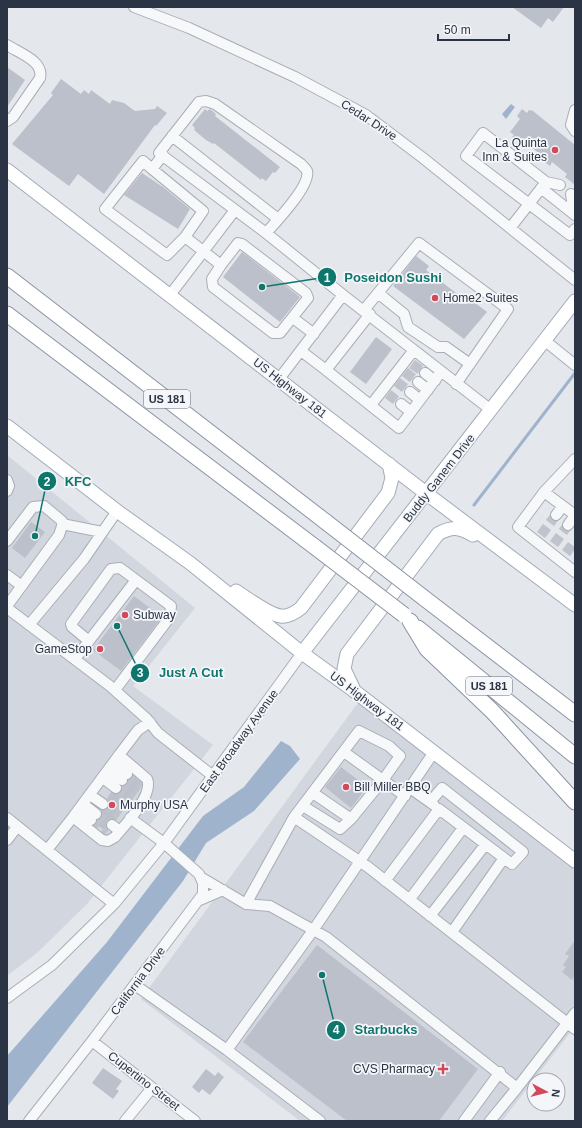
<svg xmlns="http://www.w3.org/2000/svg" width="582" height="1128" font-family="Arial,sans-serif">
  <style>
    .built { fill: #d2d6de }
    .water { fill: #9fb4cc }
    .lines { fill: none; stroke-linecap: round; stroke-linejoin: round }
    .stream { stroke: #9fb4cc; stroke-width: 3 }
    .building { fill: #bbc0ca }
    .minor-tunnel { stroke: #bfc3cb; stroke-width: 10; stroke-dasharray: 10 5; stroke-linecap: butt }
    .minor-casing { stroke: #a9aeb7; stroke-width: 12 }
    .major-casing { stroke: #a3abb8; stroke-width: 15 }
    .highway-casing { stroke: #8b94a3; stroke-width: 17 }
    .minor { stroke: #f7f8fa; stroke-width: 10 }
    .major { stroke: #fff; stroke-width: 13 }
    .highway { stroke: #fff; stroke-width: 15 }
    .highway-bridge-casing { stroke: #8b94a3; stroke-width: 17; stroke-linecap: butt }
    .highway-bridge { stroke: #fff; stroke-width: 15 }
    .poi-dot { fill: #d1495b; stroke: #f4f6f9; stroke-width: 1.5 }
    .labels { text-anchor: middle; stroke-width: 3.5; stroke-linejoin: round; paint-order: stroke }
    .shield { fill: #f4f6f9; stroke: #676e7b; stroke-width: 1 }
    .shield-label { font-size: 11px; font-weight: bold; fill: #2b3445 }
    .street-label { font-size: 12px; fill: #2b3445; stroke: #f4f6f9 }
    .poi-label { font-size: 12px; fill: #2b3445; stroke: #f4f6f9; text-anchor: start }
    .leader { fill: none; stroke: #0f766e; stroke-width: 1.5 }
    .callout-dot { fill: #0f766e; stroke: #f4f6f9; stroke-width: 1.5 }
    .mark-label { font-size: 12px; text-anchor: middle; font-weight: bold; fill: #fff }
    .callout-label { font-size: 13px; text-anchor: middle; font-weight: bold; fill: #0f766e; stroke: #f4f6f9; stroke-width: 3.5; stroke-linejoin: round; paint-order: stroke }
  </style>
  <rect width="100%" height="100%" fill="#e4e7ec"/>
  <path class="built" d="M7 455 195 608 133 686 213 745 87 904 38 952 7 976Z
    M360 700 575 867V1036L570 1033 502 1121H300L141 999Z"/>
  <path class="water" d="M511 104 515 107 506 119 502 114Z
    M281 741 290 746 300 759 254 811 206 843 183 881 7 1107V1056L107 942 203 816 244 787Z"/>
  <g class="lines">
    <path class="stream" d="M474 505 575 373"/>
  </g>
  <path class="building" d="M512 7H564L553 22 548 18 541 28Z
    M7 67 25 80 7 107Z
    M61 79 81 94 84 90 89 94 91 90 110 104 112 100 124 103 135 111 155 109 157 106 167 113 156 126 155 125 104 194 78 174 69 186 12 144 53 95 51 93Z
    M205 109 207 111 210 109 216 114 215 116 280 167 275 173 273 172 266 181 262 178 261 180 214 143 213 144 206 140 194 130 195 128 192 125Z
    M522 109 527 113 529 110 533 111 575 145V185L565 177 567 174 552 162 550 166 538 157 540 154 526 143 524 146 512 137 514 135 510 132 520 119 517 116Z
    M142 173 163 187 190 209 178 229 124 195Z
    M242 252 300 297 280 322 223 277Z
    M416 256 429 266 426 270 464 299 466 296 487 312 464 339 393 286Z
    M376 337 392 349 366 384 350 372Z
    M31 522 45 532 25 558 12 548Z
    M134 596 162 617 121 671 93 650Z
    M341 767 367 787 351 808 325 787Z
    M133 776 141 782V785L116 820 110 819 107 821 106 827 108 830 107 832 96 824 102 815 101 810H105L109 807V802L107 799 111 792 119 794 121 792 122 786 127 784Z
    M575 940V975L572 980 562 972 566 967 563 965 569 956 565 954Z
    M317 945 478 1069 439 1121H347L243 1042Z
    M103 1068 122 1081 116 1089 119 1091 113 1099 92 1083Z
    M206 1069 215 1076 218 1072 224 1077 210 1095 202 1089 199 1093 192 1087Z"/>
  <g class="lines">
    <path class="minor-tunnel" d="M412 364 425 373
      M405 372 418 382
      M397 382 410 392
      M388 394 401 404
      M541 535 556 515
      M554 544 568 525
      M566 553 575 541
      M127 774 142 786
      M122 780 138 792
      M116 788 132 800
      M103 804 119 816
      M96 814 112 825
      M91 820 107 832"/>
    <defs>
      <path id="minor" d="M134 7 189 28 295 77 366 115 423 158 575 280
        M7 45C19 53 44 61 40 78L13 117 7 121
        M575 110 571 125 575 131
        M172 136 278 219
        M152 169 203 211 185 237 167 255 105 209 143 161 152 169 163 155
        M560 185 546 182 483 133 466 156 570 235 575 229
        M541 188 575 215
        M571 194 574 214
        M511 227 546 182
        M266 233C276 222 311 185 307 171 306 169 303 166 301 164L215 104 206 101 199 102 159 153 266 233 343 295
        M185 237 221 265 212 279 213 287 273 333H280L308 298 306 293 242 244 238 243 221 265
        M378 293 404 314 408 327 438 347H446L470 364
        M170 295 235 210
        M364 310 419 243 508 309 456 384
        M370 314 326 370 399 428 441 372
        M293 318 314 334
        M544 340 575 365
        M301 351 326 370
        M425 373 435 381
        M279 379 343 295 491 410
        M418 382 428 390
        M410 392 420 400
        M401 404 411 412
        M371 405 414 350
        M7 480 9 486 7 491
        M544 492 575 459
        M556 515 563 506
        M62 524 102 532
        M568 525 575 515 544 492 518 527 575 572
        M7 541 33 507 44 506 62 521V526L59 535 7 606
        M7 575 22 586
        M7 608 110 686 147 719 158 733 213 776
        M29 625 84 559 117 511
        M89 641 72 627 71 624 111 569 120 568 171 606 170 617 115 690
        M75 659 136 580
        M344 752 405 796
        M113 763 127 774
        M108 770 122 780
        M103 778 116 788
        M410 788 434 805
        M90 795 103 804
        M430 802 442 788 523 852 512 864 504 858
        M83 804 96 814
        M303 806 340 829 351 819
        M78 810 91 820
        M73 817 119 755
        M294 817 368 867 575 1029
        M7 818 114 904
        M112 825 120 831
        M7 840 17 827
        M47 850 73 817 102 840 108 841 115 837C125 825 154 795 147 779L119 755 138 730 150 722
        M202 878 246 904 270 906 326 937 517 1088 575 1013
        M385 881 439 809 504 858 452 932
        M410 899 463 828
        M200 900 223 890
        M246 904 294 817 359 731 389 746 400 756 383 780 351 819 313 793
        M430 916 485 845
        M135 985 227 1050 320 1121
        M7 998 52 965 114 904 164 843 302 653
        M92 1041 195 1121
        M227 1050 314 929 434 752
        M29 1121 92 1041 203 894V883L199 874 164 843 130 818
        M125 1121 152 1088
        M464 1121 500 1072
        M490 1121 517 1088"/>
      <path id="major" d="M7 170 427 494 575 605
        M7 426 117 511 190 563 302 653 353 690 575 861
        M236 591C247 598 269 615 281 616 288 617 296 612 301 608L388 493 392 478 389 464
        M302 653 575 301
        M353 688 344 669 347 654 438 534C452 526 459 527 473 535"/>
      <path id="highway" d="M7 276 326 522
        M7 314 315 547
        M424 598 575 714
        M410 621 427 649 492 711 575 802
        M418 628 575 756"/>
    </defs>
    <use href="#minor" class="minor-casing"/>
    <use href="#major" class="major-casing"/>
    <use href="#highway" class="highway-casing"/>
    <use href="#minor" class="minor"/>
    <use href="#major" class="major"/>
    <use href="#highway" class="highway"/>
    <defs>
      <path id="highway-bridge" d="M326 522 424 598
        M315 547 404 615"/>
    </defs>
    <use href="#highway-bridge" class="highway-bridge-casing"/>
    <use href="#highway-bridge" class="highway-bridge"/>
  </g>
  <g class="poi-dot">
    <circle cx="555" cy="150" r="4"/>
    <circle cx="435" cy="298" r="4"/>
    <circle cx="125" cy="615" r="4"/>
    <circle cx="100" cy="649" r="4"/>
    <circle cx="346" cy="787" r="4"/>
    <circle cx="112" cy="805" r="4"/>
    <path d="M441 1063h4v4h4v4h-4v4h-4v-4h-4v-4h4z"/>
  </g>
  <g class="labels">
    <g class="shield">
      <rect x="144" y="390" width="46" height="18" rx="3"/>
      <rect x="466" y="677" width="46" height="18" rx="3"/>
    </g>
    <g class="shield-label">
      <text x="167" y="403">US 181</text>
      <text x="489" y="690">US 181</text>
    </g>
    <g class="street-label">
      <text transform="translate(369 120) rotate(33)" y="4">Cedar Drive</text>
      <text transform="translate(290 388) rotate(38)" y="4">US Highway 181</text>
      <text transform="translate(439 478) rotate(-52)" y="4">Buddy Ganem Drive</text>
      <text transform="translate(367 701) rotate(37)" y="4">US Highway 181</text>
      <text transform="translate(239 741) rotate(-54)" y="4">East Broadway Avenue</text>
      <text transform="translate(138 981) rotate(-53)" y="4">California Drive</text>
      <text transform="translate(144 1081) rotate(38)" y="4">Cupertino Street</text>
    </g>
    <g class="poi-label">
      <text x="547" y="147" text-anchor="end">La Quinta<tspan x="547" dy="14">Inn &amp; Suites</tspan></text>
      <text x="443" y="302">Home2 Suites</text>
      <text x="133" y="619">Subway</text>
      <text x="92" y="653" text-anchor="end">GameStop</text>
      <text x="354" y="791">Bill Miller BBQ</text>
      <text x="120" y="809">Murphy USA</text>
      <text x="435" y="1073" text-anchor="end">CVS Pharmacy</text>
    </g>
  </g>
  <path class="leader" d="M262 287L327 277M35 536L47 481M117 626L140 673M322 975L336 1030"/>
  <g class="callout-dot">
    <circle cx="262" cy="287" r="4"/>
    <circle cx="35" cy="536" r="4"/>
    <circle cx="117" cy="626" r="4"/>
    <circle cx="322" cy="975" r="4"/>
    <circle cx="327" cy="277" r="10"/>
    <circle cx="47" cy="481" r="10"/>
    <circle cx="140" cy="673" r="10"/>
    <circle cx="336" cy="1030" r="10"/>
  </g>
  <g class="mark-label">
    <text x="327" y="282">1</text>
    <text x="47" y="486">2</text>
    <text x="140" y="677">3</text>
    <text x="336" y="1034">4</text>
  </g>
  <g class="callout-label">
    <text x="393" y="282">Poseidon Sushi</text>
    <text x="78" y="486">KFC</text>
    <text x="191" y="677">Just A Cut</text>
    <text x="386" y="1034">Starbucks</text>
  </g>
  <rect width="582" height="1128" fill="none" stroke="#2b3445" stroke-width="16"/>
  <g transform="translate(546 1092) rotate(97)"><circle r="19" fill="#f4f6f9" stroke="#a4a8b1"/>
  <path d="M0-3L7 15L0 10L-7 15Z" fill="#d1495b"/>
  <text y="-6" font-size="11" font-weight="bold" text-anchor="middle" fill="#2b3445">N</text>
  </g>
  <path d="M438 34v6h71v-6" fill="none" stroke="#2b3445" stroke-width="2"/>
  <text x="444" y="34" font-size="12" fill="#2b3445" stroke="#f4f6f9" stroke-width="3" paint-order="stroke">50 m</text>
</svg>
